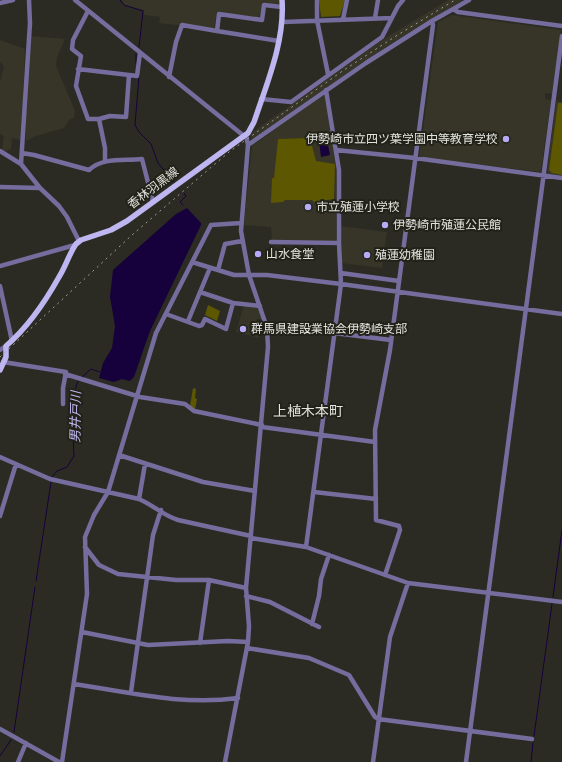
<svg xmlns="http://www.w3.org/2000/svg" width="562" height="762" font-family="Bitter,'Noto Sans JP',serif">
  <style>
    .built { fill: #363527 }
    .green { fill: #5d5701 }
    .water { fill: #17013d }
    .lines { fill: none; stroke-linecap: round; stroke-linejoin: round }
    .stream { stroke: #17013d; stroke-width: 1 }
    .minor { stroke: #746d9d; stroke-width: 4.5 }
    .major { stroke: #beb6f1; stroke-width: 5.5 }
    .rail { stroke: #9e9d97; stroke-width: 1; stroke-dasharray: 2 4; stroke-linecap: butt }
    .poi-dot { fill: #b7abf8; stroke: #222219; stroke-width: 1.5 }
    .labels { text-anchor: middle; stroke-width: 4; stroke-linejoin: round; paint-order: stroke }
    .poi-label { font-size: 12px; fill: #e3e3de; stroke: #222219; text-anchor: start }
    .street-label { font-size: 12px; fill: #e3e3de; stroke: #222219 }
    .water-label { font-size: 13px; font-style: italic; fill: #c1baf3; stroke: #222219 }
    .quarter-label { font-size: 14px; fill: #e3e3de; stroke: #222219 }
  </style>
  <rect width="100%" height="100%" fill="#2c2b23"/>
  <path class="built" d="M122 0H279V4H263L259 18 217 12 214 29 159 23 160 17 144 15V10L124 5Z
    M448 0H463L387 46 251 141 250 134 258 128 384 39Z
    M452 15 561 30 552 94 545 93V99L551 100 541 172 419 157 438 22Z
    M30 36 65 39 57 57 56 66 75 111 74 118 69 120 64 128 36 136 26 141V107L21 140 12 138 11 149 5 151 2 150 4 136 0 134V82L4 66 0 62V40L25 49 23 105Z
    M324 94 326 95 337 170 336 241 272 240 271 227 244 225 252 146Z
    M556 101 562 102V176L548 174 547 172Z
    M340 226 387 232 382 268 342 263Z
    M244 305 258 306 262 319H257L256 332 259 333V338L236 332Z"/>
  <path class="green" d="M319 0H345L340 16 321 17Z
    M558 103H562V175L552 173 549 170Z
    M310 138 316 161 335 164 334 199 314 202 312 200H285L283 202 271 203 272 178H274L278 139Z
    M208 305 220 311 217 321 205 315Z
    M193 388 196 389 195 398 197 399 195 410 190 406Z"/>
  <path class="water" d="M327 140 330 155 321 157 319 141Z
    M187 208 201 223V225L150 331 134 377 130 381 122 379 114 382 99 378 103 363 112 348 115 326 110 297 113 270 176 214Z"/>
  <g class="lines">
    <path class="stream" d="M120 0 124 5 143 11 139 47
      M136 63V54
      M139 76 135 125 139 132 151 144 158 163 174 182
      M183 205 180 202 186 196 184 193
      M81 378 91 369 100 372
      M52 477 57 471 67 467 74 456C73 443 71 388 79 380
      M36 581 51 482
      M553 597 562 530
      M14 732 35 587
      M534 736 552 604
      M0 756 11 740
      M531 762 533 743"/>
    <path class="minor" d="M75 0 244 136
      M317 0V20L328 74
      M0 3 13 0
      M453 9 458 12 562 26
      M88 11 73 40 72 49 81 56 76 86 88 119H99L110 116 126 117 129 75 137 76 140 53
      M375 18 378 0
      M343 19 347 0
      M283 22 392 18
      M217 31 279 41
      M78 69 129 75
      M169 77 176 42 182 25 217 31 219 14 262 20 264 5 282 7
      M261 99 291 102 382 37 398 6 403 0
      M99 119 105 148V161
      M248 145 366 63 432 21 469 0
      M336 150 415 158 562 178
      M0 151 21 164 40 188 59 206 67 217 79 241
      M22 153 34 155 89 170C103 157 123 161 142 159L153 202
      M21 164 30 23 29 0
      M0 187 40 188
      M271 242 339 243
      M192 262 234 275H267L341 284 562 314
      M0 266 75 245
      M218 270 225 244 242 241
      M341 273 399 281
      M0 286 12 341
      M200 292 233 303 260 306
      M166 314 199 326 202 325 205 319 226 329 233 303
      M188 321 210 268
      M334 333 391 340
      M0 350 6 346
      M3 362 66 372 63 388V404
      M65 374 140 397 185 404 194 411 262 425
      M262 427 375 442
      M119 455 203 482 255 491
      M0 457 50 479 139 499C153 505 164 516 178 520L251 536
      M314 492 376 499
      M139 499 145 464
      M0 516 16 464
      M251 538 306 547 408 583 562 602
      M85 547 99 565 118 574 176 580H209L246 588
      M306 547 341 284 339 243V170L326 90
      M385 575 400 530 399 526 376 520 375 430 390 350 433 25 432 21
      M246 596 270 602 319 627
      M312 624 319 596 321 579 329 555
      M82 632 148 645 228 641 248 642
      M200 643 209 580
      M247 648 309 658 349 675 375 717 378 719 532 739
      M74 684C128 692 183 706 238 698
      M131 692 153 535 161 510
      M0 729 59 762
      M18 762 26 743
      M62 762 87 594 85 537 94 515 108 492 156 333 211 225 241 223
      M225 762 248 642 249 626 246 588 268 347 267 328 249 275 241 231 248 145 246 135
      M373 762 390 637 408 583
      M466 762 562 36"/>
    <path class="major" d="M0 370 6 357V346C27 328 45 302 59 277 66 266 69 254 76 244L81 240 111 230 127 221 248 133 254 122C267 83 285 41 282 0"/>
    <path class="rail" d="M0 357 132 235 229 152 341 72 396 36 455 0"/>
  </g>
  <g class="poi-dot">
    <circle cx="506" cy="139" r="4"/>
    <circle cx="308" cy="207" r="4"/>
    <circle cx="385" cy="225" r="4"/>
    <circle cx="258" cy="254" r="4"/>
    <circle cx="367" cy="255" r="4"/>
    <circle cx="243" cy="329" r="4"/>
  </g>
  <g class="labels">
    <g class="poi-label">
      <text x="498" y="143" text-anchor="end">伊勢崎市立四ツ葉学園中等教育学校</text>
      <text x="316" y="211">市立殖蓮小学校</text>
      <text x="393" y="229">伊勢崎市殖蓮公民館</text>
      <text x="266" y="258">山水食堂</text>
      <text x="375" y="259">殖蓮幼稚園</text>
      <text x="251" y="333">群馬県建設業協会伊勢崎支部</text>
    </g>
    <g class="street-label">
      <text transform="translate(153 188) rotate(-37)" y="4">香林羽黒線</text>
    </g>
    <g class="water-label">
      <text transform="translate(75 417) rotate(-89)" y="5">男井戸川</text>
    </g>
    <g class="quarter-label">
      <text x="308" y="416">上植木本町</text>
    </g>
  </g>
</svg>
